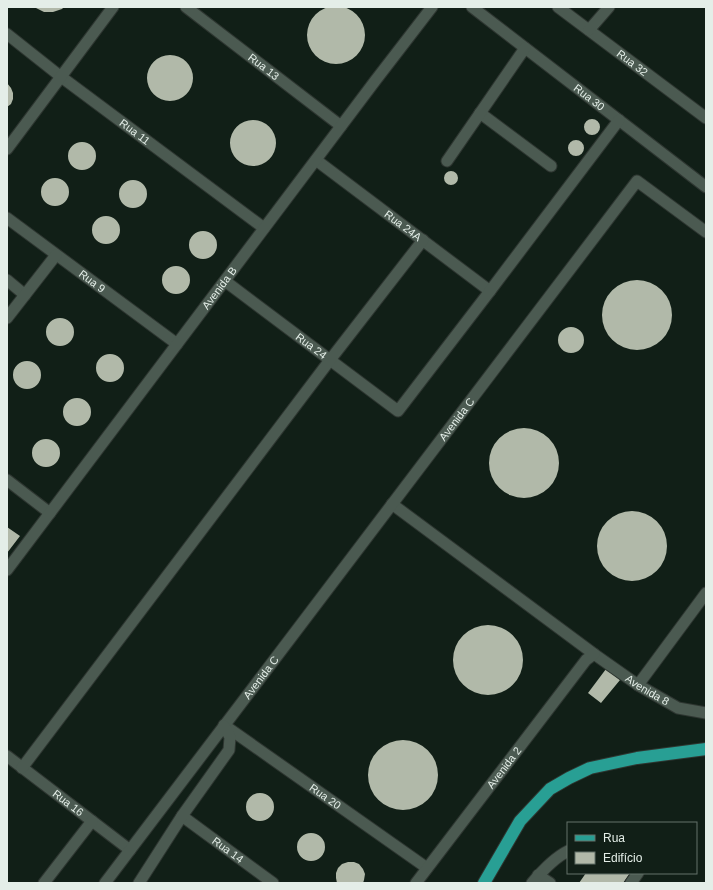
<svg xmlns="http://www.w3.org/2000/svg" width="713" height="890" font-family="Arial,sans-serif">
  <style>
    .building { fill: #b1b9a9 }
    .lines { fill: none; stroke-linecap: round; stroke-linejoin: round }
    .minor-casing { stroke: #2e3631; stroke-width: 13 }
    .major-casing { stroke: #2e3631; stroke-width: 14 }
    .minor { stroke: #4b5a51; stroke-width: 11 }
    .major { stroke: #289f94; stroke-width: 12 }
    .labels { text-anchor: middle; stroke-width: 4; stroke-linejoin: round; paint-order: stroke }
    .street-label { font-size: 11px; fill: #e4eee8; stroke: #111f17 }
  </style>
  <rect width="100%" height="100%" fill="#111f17"/>
  <path class="building" d="M307 35a29 29 0 1 1 58 0a29 29 0 1 1-58 0Z
    M34 7H64L62 9 53 12H44Z
    M147 78a23 23 0 1 1 46 0a23 23 0 1 1-46 0Z
    M7 83 11 88 13 93V99L11 104 7 107Z
    M584 127a8 8 0 1 1 16 0a8 8 0 1 1-16 0Z
    M230 143a23 23 0 1 1 46 0a23 23 0 1 1-46 0Z
    M568 148a8 8 0 1 1 16 0a8 8 0 1 1-16 0Z
    M68 156a14 14 0 1 1 28 0a14 14 0 1 1-28 0Z
    M444 178a7 7 0 1 1 14 0a7 7 0 1 1-14 0Z
    M41 192a14 14 0 1 1 28 0a14 14 0 1 1-28 0Z
    M119 194a14 14 0 1 1 28 0a14 14 0 1 1-28 0Z
    M92 230a14 14 0 1 1 28 0a14 14 0 1 1-28 0Z
    M189 245a14 14 0 1 1 28 0a14 14 0 1 1-28 0Z
    M162 280a14 14 0 1 1 28 0a14 14 0 1 1-28 0Z
    M602 315a35 35 0 1 1 70 0a35 35 0 1 1-70 0Z
    M46 332a14 14 0 1 1 28 0a14 14 0 1 1-28 0Z
    M558 340a13 13 0 1 1 26 0a13 13 0 1 1-26 0Z
    M96 368a14 14 0 1 1 28 0a14 14 0 1 1-28 0Z
    M13 375a14 14 0 1 1 28 0a14 14 0 1 1-28 0Z
    M63 412a14 14 0 1 1 28 0a14 14 0 1 1-28 0Z
    M489 463a35 35 0 1 1 70 0a35 35 0 1 1-70 0Z
    M32 453a14 14 0 1 1 28 0a14 14 0 1 1-28 0Z
    M597 546a35 35 0 1 1 70 0a35 35 0 1 1-70 0Z
    M7 527 20 536 7 553Z
    M453 660a35 35 0 1 1 70 0a35 35 0 1 1-70 0Z
    M606 669 620 680 601 703 588 693Z
    M368 775a35 35 0 1 1 70 0a35 35 0 1 1-70 0Z
    M246 807a14 14 0 1 1 28 0a14 14 0 1 1-28 0Z
    M297 847a14 14 0 1 1 28 0a14 14 0 1 1-28 0Z
    M348 862H354L359 864 363 869 365 874 364 880 363 883H337L336 878V873L338 868 342 864Z
    M586 873H630L623 883H579Z"/>
  <g class="lines">
    <defs>
      <g id="minor">
        <path id="s1" d="M186 7 341 126"/>
        <path id="s2" d="M472 7 706 187"/>
        <path id="s3" d="M558 7 706 118"/>
        <path d="M589 30 609 7"/>
        <path id="s4" d="M7 34 60 76 264 228"/>
        <path d="M480 113 551 166"/>
        <path d="M7 149 113 7"/>
        <path id="s5" d="M316 160 490 291"/>
        <path d="M447 161 525 48"/>
        <path id="s6" d="M7 218 177 344"/>
        <path d="M7 280 25 295"/>
        <path id="s7" d="M225 281 398 411 490 291 619 120"/>
        <path d="M7 318 56 255"/>
        <path d="M7 480 50 513"/>
        <path id="s8" d="M392 504 594 654 638 685 678 708 706 713"/>
        <path id="s9" d="M7 570 375 81 432 7"/>
        <path d="M638 685 706 593"/>
        <path id="s10" d="M224 725 427 868"/>
        <path id="s11" d="M7 756 130 850"/>
        <path d="M22 768 330 360 423 240"/>
        <path id="s12" d="M182 816 273 883"/>
        <path d="M538 875 550 883"/>
        <path d="M44 883 92 821"/>
        <path id="s13" d="M105 883 637 181 706 232"/>
        <path d="M139 883 182 816 229 750 230 737 224 726"/>
        <path id="s14" d="M416 883 586 660 594 654"/>
        <path d="M532 883C542 871 554 858 568 851"/>
        <path d="M631 883 638 873"/>
      </g>
      <path id="major" d="M484 883 520 821 550 789 569 778 590 768 637 758 706 749"/>
    </defs>
    <use href="#minor" class="minor-casing"/>
    <use href="#major" class="major-casing"/>
    <use href="#minor" class="minor"/>
    <use href="#major" class="major"/>
  </g>
  <g class="labels">
    <g class="street-label">
      <text dy="4" stroke="none"><textPath href="#s3" startOffset="93">Rua 32</textPath></text>
      <text dy="4" stroke="none"><textPath href="#s1" startOffset="98">Rua 13</textPath></text>
      <text dy="4" stroke="none"><textPath href="#s2" startOffset="148">Rua 30</textPath></text>
      <text dy="4" stroke="none"><textPath href="#s4" startOffset="161">Rua 11</textPath></text>
      <text dy="4" stroke="none"><textPath href="#s5" startOffset="109">Rua 24A</textPath></text>
      <text dy="4" stroke="none"><textPath href="#s6" startOffset="106">Rua 9</textPath></text>
      <text dy="4" stroke="none"><textPath href="#s9" startOffset="353">Avenida B</textPath></text>
      <text dy="4" stroke="none"><textPath href="#s7" startOffset="108">Rua 24</textPath></text>
      <text dy="4" stroke="none"><textPath href="#s13" startOffset="582">Avenida C</textPath></text>
      <text dy="4" stroke="none"><textPath href="#s13" startOffset="258">Avenida C</textPath></text>
      <text dy="4" stroke="none"><textPath href="#s8" startOffset="316">Avenida 8</textPath></text>
      <text dy="4" stroke="none"><textPath href="#s14" startOffset="145">Avenida 2</textPath></text>
      <text dy="4" stroke="none"><textPath href="#s10" startOffset="124">Rua 20</textPath></text>
      <text dy="4" stroke="none"><textPath href="#s11" startOffset="77">Rua 16</textPath></text>
      <text dy="4" stroke="none"><textPath href="#s12" startOffset="57">Rua 14</textPath></text>
    </g>
  </g>
  <rect width="713" height="890" fill="none" stroke="#e4eee8" stroke-width="16"/>
  <rect x="567" y="822" width="130" height="52" fill="#111f17" stroke="#65726b"/>
  <rect x="575" y="835" width="20" height="6" fill="#289f94" stroke="#65726b"/>
  <text x="603" y="842" font-size="12" fill="#e4eee8">Rua</text>
  <rect x="575" y="852" width="20" height="12" fill="#b1b9a9" stroke="#65726b"/>
  <text x="603" y="862" font-size="12" fill="#e4eee8">Edifício</text>
</svg>
